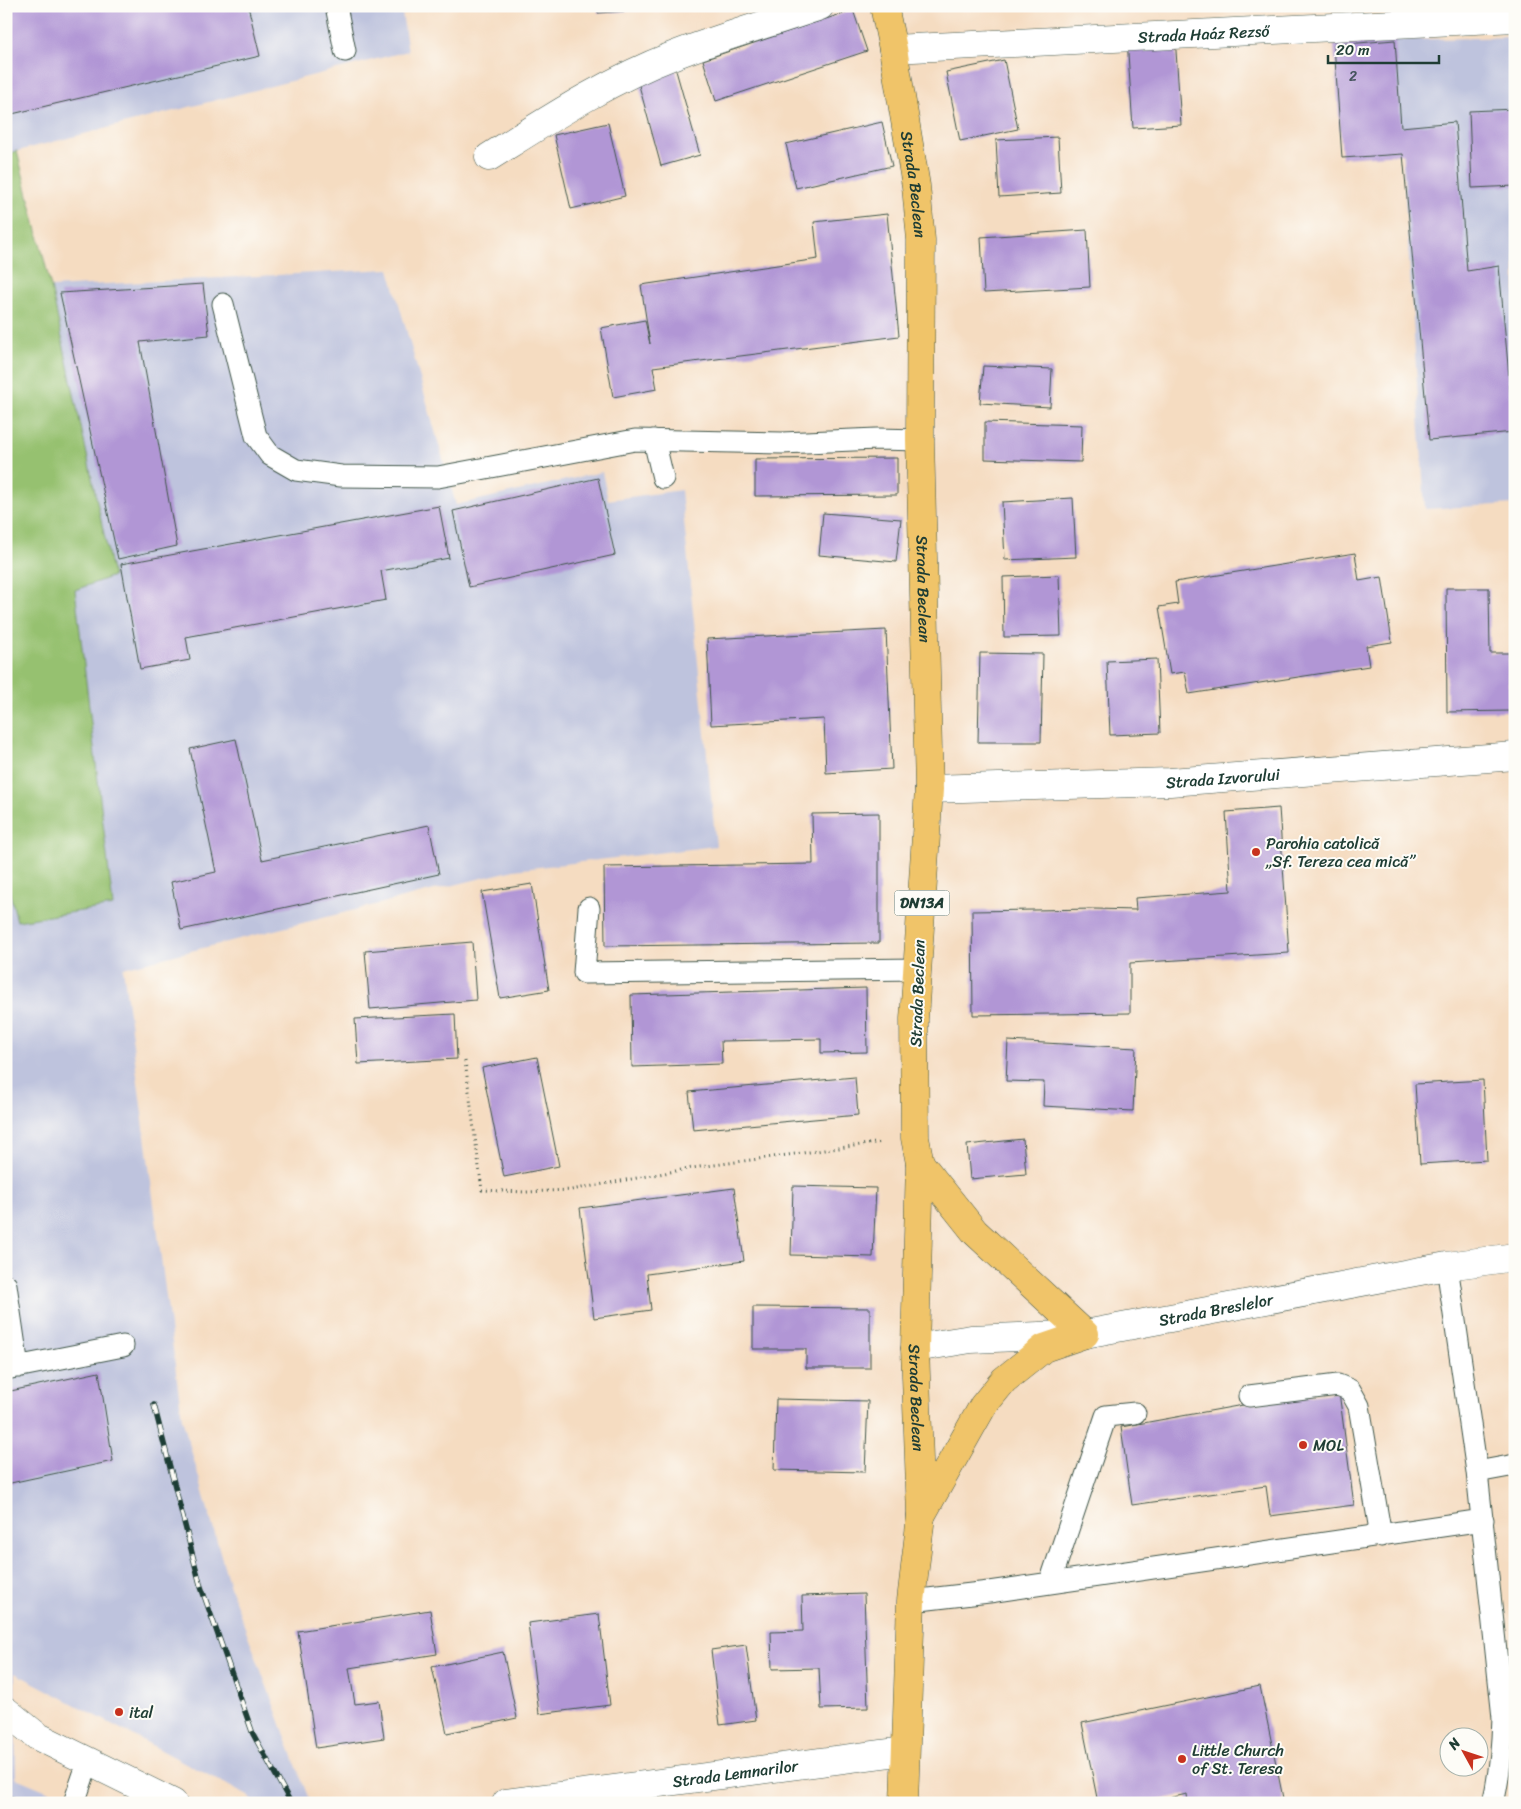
<svg xmlns="http://www.w3.org/2000/svg" width="1521" height="1809" font-family="Sriracha,sans-serif">
  <style>
    .industrial { fill: #bec3dd }
    .green { fill: #96c16f; stroke: #5a7f52 }
    .building { fill: #b196d5 }
    .lines { fill: none; stroke-linecap: round; stroke-linejoin: round }
    .service-casing { stroke: #3f5549; stroke-width: 23 }
    .minor-casing { stroke: #3f5549; stroke-width: 29 }
    .primary-casing { stroke: #3f5549; stroke-width: 29 }
    .path { stroke: #3f5549; stroke-width: 3; stroke-dasharray: 1 4; stroke-linecap: butt }
    .service { stroke: #fff; stroke-width: 21 }
    .minor { stroke: #fff; stroke-width: 28 }
    .primary { stroke: #f0c469; stroke-width: 28 }
    .rail-casing { stroke: #1f3d34; stroke-width: 5.5 }
    .rail { stroke: #fdfcf7; stroke-width: 4; stroke-dasharray: 11; stroke-linecap: butt }
    .poi-dot { fill: #c8321e; stroke: #fdfcf7; stroke-width: 2 }
    .labels { text-anchor: middle; stroke-width: 4; stroke-linejoin: round; paint-order: stroke }
    .number-label { font-size: 14px; fill: #44535c }
    .shield { fill: #fdfcf7; stroke: #62766e; stroke-width: 1 }
    .shield-label { font-size: 15px; font-weight: bold; fill: #1f3d34 }
    .street-label { font-size: 16px; fill: #1f3d34; stroke: #fdfcf7 }
    .poi-label { font-size: 16px; fill: #1f3d34; stroke: #fdfcf7; text-anchor: start }
  </style>
  <rect width="100%" height="100%" fill="#fdfcf7"/>
  <filter id="ink" filterUnits="userSpaceOnUse"><feTurbulence type="fractalNoise" baseFrequency=".02" numOctaves="2"/><feDisplacementMap in="SourceGraphic" scale="10" xChannelSelector="R" yChannelSelector="G"/><feConvolveMatrix kernelMatrix="1 2 1 2 8 2 1 2 1" color-interpolation-filters="sRGB"/></filter>
  <filter id="wash" filterUnits="userSpaceOnUse"><feTurbulence type="fractalNoise" baseFrequency=".0096" numOctaves="4" result="noise"/><feDisplacementMap in="SourceGraphic" scale="20" xChannelSelector="R" yChannelSelector="G"/><feGaussianBlur stdDeviation="1.12" result="paint"/><feColorMatrix in="noise" values="0 0 0 0 0 0 0 0 0 0 0 0 0 0 0 0 0 1.4 0 .05"/><feComposite in="paint" operator="in"/></filter>
  <g filter="url(#wash)">
    <rect width="100%" height="100%" fill="#f5dcc1"/>
    <path class="industrial" d="M6 6H401L408 51 6 154Z
      M1515 37V504L1425 509 1395 40Z
      M389 269 456 505 602 472 608 500 681 490 716 846 514 870 123 968 182 1418 230 1587 308 1797 312 1803H253L248 1796 15 1673 16 1778 76 1803H6V877L17 921 113 905 75 590 113 576 51 287Z"/>
    <path class="green" d="M17 151 51 287 113 576 75 590 113 906 17 921 6 877V154Z"/>
    <g id="blocks">
      <path class="building" d="M6 6H248L260 56 12 114 6 88Z
        M598 6H643V10L598 13Z
        M853 10 867 51 716 101 703 60Z
        M1175 36 1181 125 1133 128 1127 39Z
        M1395 40 1401 127 1455 122 1467 271 1499 266 1514 432 1429 440 1403 154 1342 158 1334 45Z
        M1004 60 1018 129 960 141 946 72Z
        M675 67 700 155 661 166 637 78Z
        M1515 109V186L1472 188 1469 111Z
        M882 122 892 166 796 188 786 144Z
        M608 123 625 196 571 209 554 135Z
        M1058 137 1061 193 999 197 996 140Z
        M887 214 899 336 653 367 657 389 613 397 601 328 645 320 650 344 641 285 818 259 814 222Z
        M1087 230 1090 287 984 293 981 237Z
        M203 284 209 335 140 342 177 546 118 559 60 293Z
        M983 366 1052 369 1050 407 980 403Z
        M985 422 1082 425 1081 462 985 459Z
        M897 458V495L755 496V459Z
        M598 478 615 555 469 587 453 511Z
        M1073 498 1076 557 1005 560 1002 502Z
        M439 506 449 558 381 571 386 600 186 637 190 660 140 669 121 564Z
        M823 513 901 519 896 562 819 555Z
        M1355 553 1359 581 1382 577 1392 642 1366 646 1369 666 1189 694 1185 672 1170 674 1159 607 1178 604 1175 582Z
        M1059 575 1061 636 1004 637 1003 577Z
        M1446 588H1489L1490 653H1509L1510 711 1447 712Z
        M886 630 892 769 826 773 824 719 711 725 707 639Z
        M980 653 1043 654 1041 742H978Z
        M1157 659 1160 733 1110 735 1107 661Z
        M236 739 262 860 429 825 439 874 181 930 171 882 216 872 190 749Z
        M1279 808 1289 953 1130 963V1013L973 1015 972 911 1095 909 1136 910 1135 898 1231 891 1226 812Z
        M879 813V943L605 946 604 867 813 864 812 814Z
        M532 884 549 990 500 998 482 892Z
        M472 942 476 1000 370 1009 365 951Z
        M866 988 867 1052 821 1053V1039L721 1041 722 1064 632 1067 631 995Z
        M455 1014 457 1059 358 1064 355 1019Z
        M1008 1041 1136 1048 1133 1111 1043 1106 1044 1082 1006 1081Z
        M537 1057 559 1166 504 1177 482 1068Z
        M855 1077 858 1115 693 1130 689 1092Z
        M1483 1080 1487 1160 1420 1164 1415 1084Z
        M1023 1139 1026 1174 970 1179 967 1145Z
        M793 1186 876 1188 873 1257 791 1255Z
        M734 1188 744 1261 647 1274 651 1310 594 1318 580 1208Z
        M753 1307 870 1308V1368H806V1349H753Z
        M99 1372 113 1461 6 1484V1392Z
        M1339 1392 1354 1505 1270 1516 1266 1486 1132 1505 1121 1427 1254 1403Z
        M776 1399 868 1401 865 1472 774 1470Z
        M864 1594 868 1708 821 1709 819 1668 772 1669 771 1632 803 1631 802 1596Z
        M430 1610 437 1654 349 1668 355 1704 379 1701 384 1738 316 1748 298 1631Z
        M599 1614 610 1705 539 1714 528 1623Z
        M746 1645 756 1720 720 1725 711 1650Z
        M503 1652 517 1718 447 1733 432 1667Z
        M1260 1686 1284 1803H1188L1187 1794 1146 1803H1098L1082 1723Z"/>
    </g>
  </g>
  <g filter="url(#ink)">
    <use href="#blocks" fill-opacity="0" stroke="#3f5549" stroke-width="1"/>
    <g class="lines">
      <defs>
        <path id="service" d="M336 6 345 51
          M223 304 256 436 270 455 296 470 341 476 438 477 635 440 782 443 877 439 920 440
          M654 440 663 478
          M589 908 584 973 918 969
          M1447 1266 1477 1472 1515 1465
          M6 1285 18 1367
          M6 1369 123 1346
          M1249 1396 1338 1385 1350 1390 1359 1406 1381 1536
          M1477 1472 1503 1718C1502 1747 1500 1775 1493 1803
          M1050 1583 1106 1416 1135 1413
          M911 1601 989 1592 1483 1520
          M74 1803 88 1762"/>
        <g id="minor">
          <path id="s1" d="M893 49 1515 18"/>
          <path d="M489 157C548 120 607 81 672 56 720 37 771 23 820 6"/>
          <path id="s2" d="M929 789 1170 782 1515 756"/>
          <path id="s3" d="M915 1348 971 1339 1085 1334 1447 1266 1515 1257"/>
          <path d="M6 1711 37 1736 173 1803"/>
          <path id="s4" d="M506 1803 905 1751"/>
        </g>
        <g id="primary">
          <path id="s5" d="M884 6 893 49 916 186 921 240 920 440 929 789 914 1019 915 1138 920 1163 915 1348 921 1516 911 1601 904 1803"/>
          <path d="M920 1163 975 1232 1085 1334 1044 1348 1004 1380 983 1406 921 1516"/>
        </g>
      </defs>
      <use href="#service" class="service-casing"/>
      <use href="#minor" class="minor-casing"/>
      <use href="#primary" class="primary-casing"/>
      <path class="path" d="M465 1061 482 1190 525 1192 571 1190 692 1168 883 1142"/>
      <use href="#service" class="service"/>
      <use href="#minor" class="minor"/>
      <use href="#primary" class="primary"/>
      <defs>
        <path id="rail" d="M154 1405 200 1584 253 1734 291 1803
          M6 1797 25 1803"/>
      </defs>
      <use href="#rail" class="rail-casing"/>
      <use href="#rail" class="rail"/>
    </g>
  </g>
  <g class="poi-dot">
    <circle cx="1256" cy="852" r="5"/>
    <circle cx="1303" cy="1445" r="5"/>
    <circle cx="119" cy="1712" r="5"/>
    <circle cx="1182" cy="1759" r="5"/>
  </g>
  <g class="labels">
    <g class="number-label">
      <text x="1353" y="81">2</text>
    </g>
    <rect class="shield" x="894.5" y="890.5" width="55" height="25" rx="4"/>
    <g class="shield-label">
      <text x="922" y="908">DN13A</text>
    </g>
    <g class="street-label">
      <text dy="6" stroke="none"><textPath href="#s1" startOffset="311">Strada Haáz Rezső</textPath></text>
      <text dy="6" stroke="none"><textPath href="#s5" startOffset="181">Strada Beclean</textPath></text>
      <text dy="6" stroke="none"><textPath href="#s5" startOffset="586">Strada Beclean</textPath></text>
      <text dy="6" stroke="none"><textPath href="#s2" startOffset="294">Strada Izvorului</textPath></text>
      <text transform="translate(917 993) rotate(-88)" y="6">Strada Beclean</text>
      <text dy="6" stroke="none"><textPath href="#s3" startOffset="304">Strada Breslelor</textPath></text>
      <text dy="6" stroke="none"><textPath href="#s5" startOffset="1396">Strada Beclean</textPath></text>
      <text dy="6" stroke="none"><textPath href="#s4" startOffset="231">Strada Lemnarilor</textPath></text>
    </g>
    <g class="poi-label">
      <text x="1266" y="849">Parohia catolică<tspan x="1266" dy="18">„Sf. Tereza cea mică”</tspan></text>
      <text x="1313" y="1451">MOL</text>
      <text x="129" y="1718">ital</text>
      <text x="1192" y="1756">Little Church<tspan x="1192" dy="18">of St. Teresa</tspan></text>
    </g>
  </g>
  <rect width="1521" height="1809" fill="none" stroke="#fdfcf7" stroke-width="25"/>
  <g transform="translate(1464 1752) rotate(310)"><circle r="24" fill="#fdfcf7" stroke="#a4b0a9"/>
  <path d="M0-4L9 19L0 12L-9 19Z" fill="#c8321e"/>
  <text y="-8" font-size="14" font-weight="bold" text-anchor="middle" fill="#1f3d34">N</text>
  </g>
  <path d="M1328 55v8h111v-8" fill="none" stroke="#1f3d34" stroke-width="2.5"/>
  <text x="1336" y="55" font-size="15" fill="#1f3d34" stroke="#fdfcf7" stroke-width="4" paint-order="stroke">20 m</text>
</svg>
